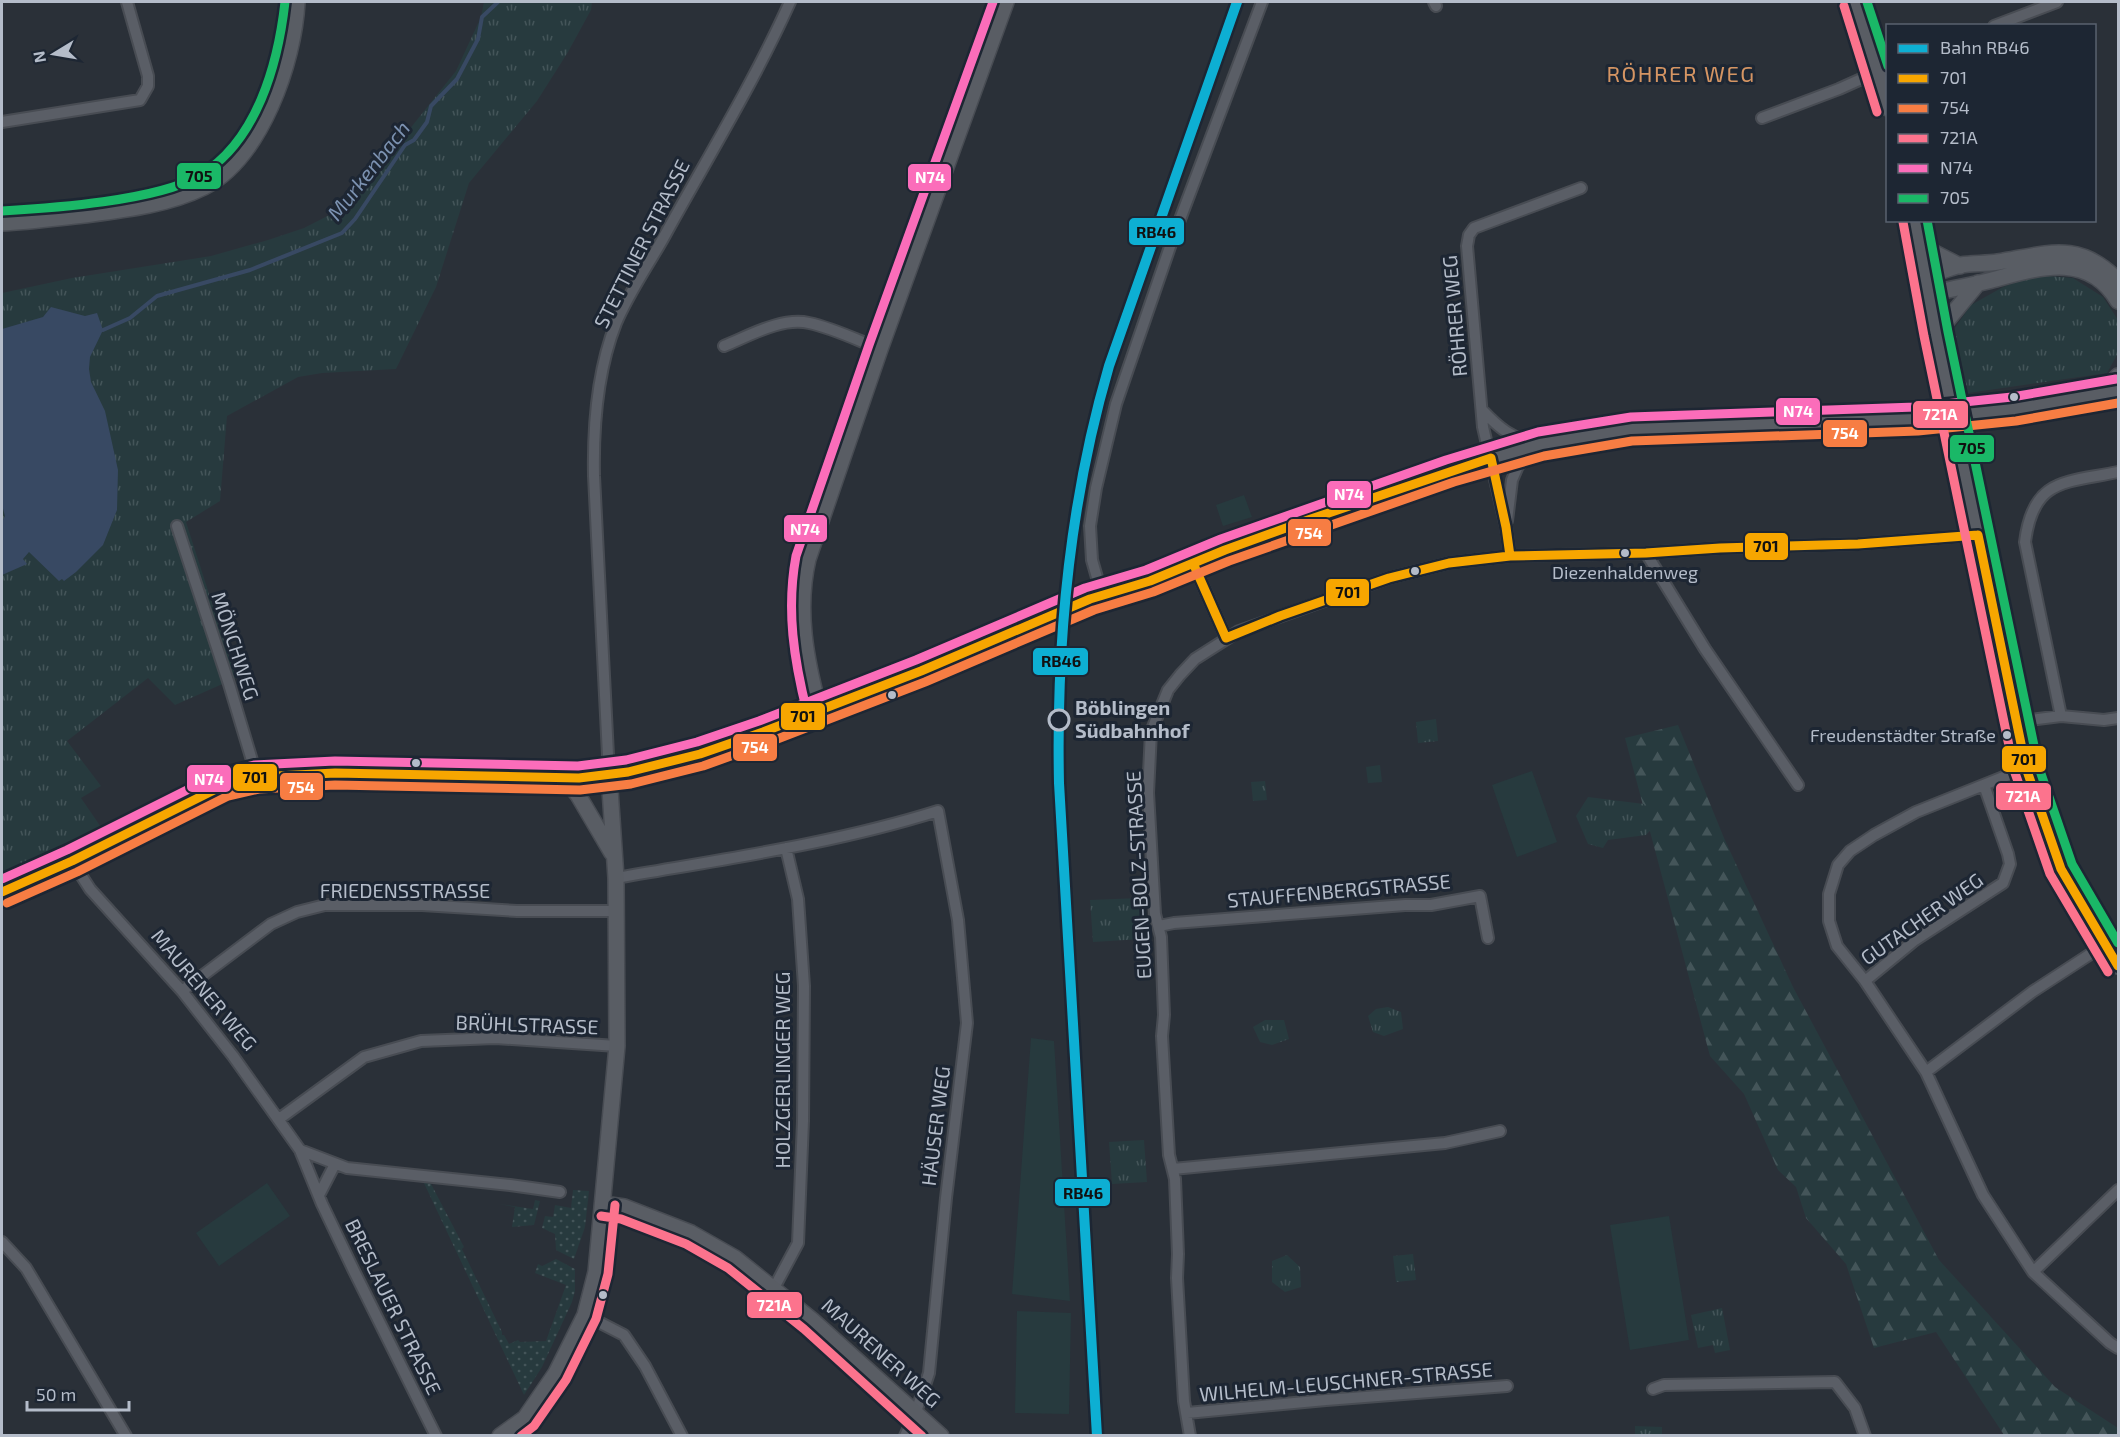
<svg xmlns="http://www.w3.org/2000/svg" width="2120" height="1437" font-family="'Exo 2',sans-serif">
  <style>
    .grass { fill: url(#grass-dots) }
    .forest { fill: url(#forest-firs) }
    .park { fill: url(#park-tufts) }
    .garden { fill: #273a3e }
    .water { fill: #384963 }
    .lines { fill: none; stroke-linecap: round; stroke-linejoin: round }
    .stream { stroke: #384963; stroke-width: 4 }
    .street-casing { stroke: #484c53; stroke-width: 14 }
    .secondary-casing { stroke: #484c53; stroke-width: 18 }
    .street { stroke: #5a5e66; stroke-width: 10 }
    .secondary { stroke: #595d64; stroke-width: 15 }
    .secondary-bridge-casing { stroke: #484c53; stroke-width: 18; stroke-linecap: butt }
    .secondary-bridge { stroke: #595d64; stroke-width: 15 }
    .bus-1-casing { stroke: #1d2633; stroke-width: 14 }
    .bus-2-casing { stroke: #1d2633; stroke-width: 14 }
    .bus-3-casing { stroke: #1d2633; stroke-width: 14 }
    .bus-4-casing { stroke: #1d2633; stroke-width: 14 }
    .bus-5-casing { stroke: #1d2633; stroke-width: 14 }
    .bus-1 { stroke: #f7a600; stroke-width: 9 }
    .bus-2 { stroke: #f77d43; stroke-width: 9 }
    .bus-3 { stroke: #fc738d; stroke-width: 9 }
    .bus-4 { stroke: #fb6dba; stroke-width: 9 }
    .bus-5 { stroke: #1ab867; stroke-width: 9 }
    .rail-1-casing { stroke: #1d2633; stroke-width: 15 }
    .rail-1 { stroke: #0dafd3; stroke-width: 10 }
    .bus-dot { fill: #b4bcc9; stroke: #1d2633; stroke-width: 2 }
    .stop-dot { fill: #1d2633; stroke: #b4bcc9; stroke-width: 3 }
    .labels { text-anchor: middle; stroke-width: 6; stroke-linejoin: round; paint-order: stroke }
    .bus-label { font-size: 18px; fill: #b4bcc9; stroke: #1d2633 }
    .street-label { font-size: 20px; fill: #b4bcc9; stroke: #1d2633 }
    .stop-label { font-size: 20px; font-weight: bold; fill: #b4bcc9; stroke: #1d2633; text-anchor: start }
    .water-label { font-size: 21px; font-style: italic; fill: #7c92b1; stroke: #1d2633 }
    .quarter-label { font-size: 22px; letter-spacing: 1.5px; fill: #d59563; stroke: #1d2633 }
    .line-badge { stroke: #1d2633; stroke-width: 2 }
    .badge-label { font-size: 16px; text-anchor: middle; font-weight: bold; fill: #fff }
    .pale-badge-label { font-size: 16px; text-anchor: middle; font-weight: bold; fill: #111 }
  </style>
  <defs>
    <pattern id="grass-dots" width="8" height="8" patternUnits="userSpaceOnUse" patternTransform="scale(1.5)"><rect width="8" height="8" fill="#273a3e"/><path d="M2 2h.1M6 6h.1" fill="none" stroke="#445559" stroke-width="1.8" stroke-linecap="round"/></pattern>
    <pattern id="forest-firs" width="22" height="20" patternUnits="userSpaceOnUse" patternTransform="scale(1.5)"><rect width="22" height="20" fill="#273a3e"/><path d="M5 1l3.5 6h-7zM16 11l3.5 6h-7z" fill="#445559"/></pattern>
    <pattern id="park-tufts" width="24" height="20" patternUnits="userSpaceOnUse" patternTransform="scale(1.5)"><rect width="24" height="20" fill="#273a3e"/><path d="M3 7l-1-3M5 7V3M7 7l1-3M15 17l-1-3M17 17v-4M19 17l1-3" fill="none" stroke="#445559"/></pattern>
  </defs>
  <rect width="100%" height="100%" fill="#2a3038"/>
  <path class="grass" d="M423 1181 430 1182 464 1247 462 1249 502 1332V1335H504L509 1344 518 1340 520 1342 546 1341 566 1285 535 1273 538 1264 542 1266 556 1259 575 1269V1291L572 1302 542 1367 524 1395Z
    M573 1190 589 1191 585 1227 574 1259 556 1250 555 1234 542 1228 545 1216 553 1217 555 1205 571 1208Z
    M535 1200 540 1201 534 1225 512 1227 515 1207 499 1204 533 1209Z"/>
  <path class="forest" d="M1678 725 1724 838 1793 987 1939 1260 2055 1387 2118 1428V1435H2004L1936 1332 1874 1348 1846 1264 1806 1218 1796 1187 1778 1170 1744 1094 1710 1056 1625 738Z"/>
  <path class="park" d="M484 2H592L591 10 568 52 537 101 469 183 436 287 396 369 322 373 298 377 227 416 220 501 186 522 236 678 175 705 148 678 67 741 101 786 81 798 103 830 2 875V293L72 278 211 256 268 240 304 228 349 205 456 71 481 17Z
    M2035 275 2073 278 2103 297 2118 320V353L2107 373 1968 393 1954 329 1971 305 2003 287Z
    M1436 719 1438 741 1418 743 1416 722Z
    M1380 765 1382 782 1368 783 1366 767Z
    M1265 781 1267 800 1253 801 1251 782Z
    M1588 797 1644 804 1652 828 1646 835 1608 840 1603 848 1588 844 1576 816Z
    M1140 898 1142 939 1093 942 1090 900Z
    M1388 1007 1401 1012 1403 1029 1384 1036 1373 1032 1368 1016 1376 1009Z
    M1265 1020H1284L1289 1039 1272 1045 1260 1042 1253 1027Z
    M1144 1140 1147 1182 1112 1184 1109 1142Z
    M1413 1254 1416 1280 1396 1282 1393 1256Z
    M1287 1255 1300 1267 1301 1287 1285 1292 1272 1282V1261Z
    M1722 1308 1730 1350 1715 1353 1713 1345 1698 1348 1691 1315Z
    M1635 1426 1662 1427V1435H1635Z"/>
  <path class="garden" d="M1244 495 1252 517 1223 526 1216 505Z
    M1532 771 1557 842 1517 857 1492 785Z
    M1031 1038 1054 1041 1070 1301 1012 1294Z
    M267 1183 290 1216 219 1266 196 1233Z
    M1669 1216 1689 1340 1630 1350 1610 1225Z
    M1017 1311 1071 1313 1069 1414 1015 1413Z"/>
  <path class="water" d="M51 307 85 316 97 313 103 330 90 357 89 369 91 382 105 411 118 470 117 510 103 545 76 572 64 581 62 579 59 581 29 552 23 559 27 564 2 575V522L5 516 2 505V329L43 317Z"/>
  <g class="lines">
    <path class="stream" d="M103 330 130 318 157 296 250 270 342 233 355 219 405 145 414 140 427 122 431 106 457 79 478 39 482 17 498 2"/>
    <defs>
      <path id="street" d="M1434 2 1436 6
        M1994 26 2057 2
        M1762 118 1839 89 1888 67
        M2 122 140 100 148 86V76L127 2
        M724 346C749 336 781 317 809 323 833 328 857 340 880 349
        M1482 410C1499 428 1512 439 1536 443
        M1507 521 1512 480 1518 466 1540 445
        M177 526 229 684 257 777
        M1646 553 1705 649 1798 785
        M1510 556 1506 527 1483 427 1467 246 1469 235 1474 228 1581 188
        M1193 563 1226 638
        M1102 595 1092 560 1090 526 1096 488 1116 404 1173 238 1262 2
        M2061 716 2025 542C2033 478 2065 483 2118 472
        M2015 722 2061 716 2104 720 2118 718
        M2026 768 1916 812 1874 835 1850 851 1838 865 1829 894V921L1837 946 1865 981 1926 1072 1983 1195 2033 1272 2110 1343 2118 1348
        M609 775 594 476C593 425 597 371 616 323 629 292 649 264 665 235 708 157 754 82 790 2
        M72 861 90 889 182 991 233 1056 300 1150 322 1204 354 1271 436 1436
        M616 878C724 859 833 844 938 811L958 920 967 1023 946 1198 929 1373 916 1412 905 1436
        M1159 926 1174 923 1405 905H1431L1480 896 1488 938
        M1865 981 1915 940 2003 883 2010 864 2008 854 1984 785
        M182 991 271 924 297 912 325 905H422L517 911H617
        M1926 1072 2032 992 2118 936
        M279 1119 364 1057 421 1041 495 1038 617 1046
        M300 1150 347 1168 510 1185 560 1192
        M1173 1169 1445 1143 1500 1131
        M319 1195 335 1164
        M2 1242 26 1268 126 1436
        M2033 1272 2118 1190
        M774 1288 798 1243 803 1121 804 986 798 899 786 848
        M585 1315 624 1335 645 1366 682 1436
        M1653 1389 1664 1385 1835 1382 1855 1408 1865 1436
        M1187 1413 1326 1400 1507 1386
        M1190 1436 1184 1401 1177 1278 1178 1254 1175 1179 1169 1155 1162 1036 1164 1015 1161 937 1155 914 1148 793 1151 732 1168 690 1180 675 1195 659 1239 631 1389 578 1449 563 1510 556 1646 553 1720 548 1858 544 1978 535"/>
      <path id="secondary" d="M1855 2 1888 108
        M1915 220 1948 393
        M2 223C29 222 56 218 84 215 123 210 168 205 204 187 261 158 294 62 297 2
        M1921 246 1960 266
        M1926 276C1937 273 1949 268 1961 265 1973 263 1986 264 1998 262 2047 254 2079 240 2118 281
        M1928 294C1948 290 1968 286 1988 281 2034 269 2088 249 2118 301
        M1936 334 1978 283
        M2102 394 2118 376
        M1959 448 1983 554 2008 687 2026 768 2061 869 2118 966
        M819 709C806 660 796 610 808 559L880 349 1006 2
        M564 777 578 795 612 853
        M2 892 72 861 224 785 257 777 335 773 579 778 628 772 700 754 763 732 921 671 1090 599 1150 581 1225 550 1450 471 1541 444 1631 429 1917 419 2014 409 2118 391
        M603 1204 624 1207 691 1233 735 1258 812 1320 941 1436
        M500 1436 525 1418 556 1373 585 1315 596 1272 617 1046 616 878 609 775"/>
    </defs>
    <use href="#street" class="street-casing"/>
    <use href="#secondary" class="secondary-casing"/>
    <use href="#street" class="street"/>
    <use href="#secondary" class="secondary"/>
    <defs>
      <path id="secondary-bridge" d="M1948 393 1959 448"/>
    </defs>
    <use href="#secondary-bridge" class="secondary-bridge-casing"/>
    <use href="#secondary-bridge" class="secondary-bridge"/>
    <defs>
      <path id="bus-1" d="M1978 535 2026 768 2061 869 2118 966
        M1193 563 1226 638 1280 616 1389 578 1449 563 1510 556 1646 553 1720 548 1858 544 1978 535
        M2 892 72 861 224 785 257 777 335 773 579 778 628 772 700 754 763 732 921 671 1090 599 1150 581 1225 550 1308 520 1491 458 1506 527 1510 556"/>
      <path id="bus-2" d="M7 903 77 872 228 796 259 789 335 785 580 790 631 784 703 766 767 743 925 682 1094 610 1153 592 1229 561 1454 482 1544 456 1632 441 1918 431 2016 421 2118 403"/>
      <path id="bus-3" d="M1844 6 1877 112
        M1903 222 1924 336 2014 770 2050 874 2108 972
        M601 1216 621 1219 686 1244 728 1268 804 1329 922 1436
        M521 1436 534 1426 566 1380 596 1319 608 1274 615 1205"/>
      <path id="bus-4" d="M807 712C794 660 786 610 796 556L869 345 993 2
        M2 879 67 850 219 774 254 765 335 761 578 766 626 760 697 742 759 721 916 660 1085 588 1146 570 1221 539 1446 460 1538 432 1631 417 1916 407 2012 397 2116 379"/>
      <path id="bus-5" d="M1867 2 1888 66
        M2 211C52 208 156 201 199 176 257 142 278 64 285 2
        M1927 220 1948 332 2038 765 2072 864 2118 943"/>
    </defs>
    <use href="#bus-1" class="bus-1-casing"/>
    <use href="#bus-2" class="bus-2-casing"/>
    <use href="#bus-3" class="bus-3-casing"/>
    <use href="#bus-4" class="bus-4-casing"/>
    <use href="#bus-5" class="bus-5-casing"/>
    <use href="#bus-1" class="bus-1"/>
    <use href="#bus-2" class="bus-2"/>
    <use href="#bus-3" class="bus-3"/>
    <use href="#bus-4" class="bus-4"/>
    <use href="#bus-5" class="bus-5"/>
    <defs>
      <path id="rail-1" d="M1097 1436 1059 783C1056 642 1069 503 1109 366L1237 2"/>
    </defs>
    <use href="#rail-1" class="rail-1-casing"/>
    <use href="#rail-1" class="rail-1"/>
  </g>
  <g class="bus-dot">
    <circle cx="2014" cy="397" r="5"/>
    <circle cx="1625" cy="553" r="5"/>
    <circle cx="1415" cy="571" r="5"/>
    <circle cx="892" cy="695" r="5"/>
    <circle cx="2007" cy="735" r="5"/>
    <circle cx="416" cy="763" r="5"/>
    <circle cx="603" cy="1295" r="5"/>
  </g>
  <circle class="stop-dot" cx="1059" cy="720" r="10"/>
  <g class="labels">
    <g class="bus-label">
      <text x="1625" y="579">Diezenhaldenweg</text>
      <text x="1996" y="742" text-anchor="end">Freudenstädter Straße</text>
    </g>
    <g class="street-label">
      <text transform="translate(642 244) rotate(-63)" y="7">STETTINER STRASSE</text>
      <text transform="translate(1455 316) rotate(-95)" y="7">RÖHRER WEG</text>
      <text transform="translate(235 646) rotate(72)" y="7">MÖNCHWEG</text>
      <text transform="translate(1139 875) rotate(-93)" y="7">EUGEN-BOLZ-STRASSE</text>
      <text x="405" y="898">FRIEDENSSTRASSE</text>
      <text transform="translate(1339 891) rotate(-5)" y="7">STAUFFENBERGSTRASSE</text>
      <text transform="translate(1922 919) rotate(-35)" y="7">GUTACHER WEG</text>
      <text transform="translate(204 990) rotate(50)" y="7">MAURENER WEG</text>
      <text transform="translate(527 1025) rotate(2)" y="7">BRÜHLSTRASSE</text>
      <text transform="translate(783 1070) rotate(-90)" y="7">HOLZGERLINGER WEG</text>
      <text transform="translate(936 1126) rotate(-83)" y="7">HÄUSER WEG</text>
      <text transform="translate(393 1307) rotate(64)" y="7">BRESLAUER STRASSE</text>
      <text transform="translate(881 1353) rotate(42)" y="7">MAURENER WEG</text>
      <text transform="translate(1346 1382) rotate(-5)" y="7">WILHELM-LEUSCHNER-STRASSE</text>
    </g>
    <g class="stop-label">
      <text x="1075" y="715">Böblingen<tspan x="1075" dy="23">Südbahnhof</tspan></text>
    </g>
    <g class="water-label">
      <text transform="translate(369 171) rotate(-52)" y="7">Murkenbach</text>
    </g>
    <g class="quarter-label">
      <text x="1681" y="82">RÖHRER WEG</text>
    </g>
  </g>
  <g class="line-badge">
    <rect x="176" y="162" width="46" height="28" rx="6" fill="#1ab867"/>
    <rect x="907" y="163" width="45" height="29" rx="6" fill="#fb6dba"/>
    <rect x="1128" y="217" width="57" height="29" rx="6" fill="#0dafd3"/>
    <rect x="1775" y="397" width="46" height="29" rx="6" fill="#fb6dba"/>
    <rect x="1912" y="400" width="57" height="29" rx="6" fill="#fc738d"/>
    <rect x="1822" y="419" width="46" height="29" rx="6" fill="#f77d43"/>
    <rect x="1949" y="434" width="46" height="29" rx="6" fill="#1ab867"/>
    <rect x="1326" y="480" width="46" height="29" rx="6" fill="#fb6dba"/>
    <rect x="783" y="514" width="45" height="29" rx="6" fill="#fb6dba"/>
    <rect x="1287" y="518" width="45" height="29" rx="6" fill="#f77d43"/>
    <rect x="1744" y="532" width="45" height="29" rx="6" fill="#f7a600"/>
    <rect x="1325" y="578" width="45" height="29" rx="6" fill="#f7a600"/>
    <rect x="1032" y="647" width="57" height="29" rx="6" fill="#0dafd3"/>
    <rect x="780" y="702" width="46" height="29" rx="6" fill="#f7a600"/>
    <rect x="732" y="733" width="46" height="29" rx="6" fill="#f77d43"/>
    <rect x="2001" y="745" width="46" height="28" rx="6" fill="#f7a600"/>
    <rect x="232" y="763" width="46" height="29" rx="6" fill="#f7a600"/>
    <rect x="186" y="764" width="46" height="29" rx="6" fill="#fb6dba"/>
    <rect x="279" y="772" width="45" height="29" rx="6" fill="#f77d43"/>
    <rect x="1995" y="782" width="57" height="29" rx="6" fill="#fc738d"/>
    <rect x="1054" y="1178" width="57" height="29" rx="6" fill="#0dafd3"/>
    <rect x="746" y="1291" width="57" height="28" rx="6" fill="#fc738d"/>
  </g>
  <g class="badge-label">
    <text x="930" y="183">N74</text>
    <text x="1798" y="417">N74</text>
    <text x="1940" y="420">721A</text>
    <text x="1845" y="439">754</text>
    <text x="1349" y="500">N74</text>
    <text x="805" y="535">N74</text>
    <text x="1309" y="539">754</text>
    <text x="755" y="753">754</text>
    <text x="209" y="785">N74</text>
    <text x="301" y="793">754</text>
    <text x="2023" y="802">721A</text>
    <text x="774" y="1311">721A</text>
  </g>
  <g class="pale-badge-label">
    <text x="199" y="182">705</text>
    <text x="1156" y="238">RB46</text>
    <text x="1972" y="454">705</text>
    <text x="1766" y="552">701</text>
    <text x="1348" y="598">701</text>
    <text x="1061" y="667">RB46</text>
    <text x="803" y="722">701</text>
    <text x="2024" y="765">701</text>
    <text x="255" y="783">701</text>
    <text x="1083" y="1199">RB46</text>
  </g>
  <rect width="2120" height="1437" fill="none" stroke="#b4bcc9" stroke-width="6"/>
  <rect x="1886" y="24" width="210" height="198" fill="#1d2633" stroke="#59626f" stroke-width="1.5"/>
  <rect x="1898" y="44" width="30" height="9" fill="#0dafd3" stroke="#59626f" stroke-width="1.5"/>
  <text x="1940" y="54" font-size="18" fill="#b4bcc9">Bahn RB46</text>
  <rect x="1898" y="74" width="30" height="9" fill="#f7a600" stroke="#59626f" stroke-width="1.5"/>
  <text x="1940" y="84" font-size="18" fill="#b4bcc9">701</text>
  <rect x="1898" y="104" width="30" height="9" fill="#f77d43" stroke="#59626f" stroke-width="1.5"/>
  <text x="1940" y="114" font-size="18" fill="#b4bcc9">754</text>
  <rect x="1898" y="134" width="30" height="9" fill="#fc738d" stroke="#59626f" stroke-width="1.5"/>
  <text x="1940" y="144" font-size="18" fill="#b4bcc9">721A</text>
  <rect x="1898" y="164" width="30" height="9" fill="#fb6dba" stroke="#59626f" stroke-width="1.5"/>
  <text x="1940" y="174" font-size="18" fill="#b4bcc9">N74</text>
  <rect x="1898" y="194" width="30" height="9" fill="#1ab867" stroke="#59626f" stroke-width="1.5"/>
  <text x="1940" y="204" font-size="18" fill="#b4bcc9">705</text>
  <g transform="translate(54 54) rotate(259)" stroke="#1d2633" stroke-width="4.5" paint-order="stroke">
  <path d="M0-4.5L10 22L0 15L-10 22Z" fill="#b4bcc9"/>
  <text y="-9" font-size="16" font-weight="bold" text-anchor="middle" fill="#b4bcc9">N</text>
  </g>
  <path d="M27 1401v9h102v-9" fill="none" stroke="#b4bcc9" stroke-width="3"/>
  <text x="36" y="1401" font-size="18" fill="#b4bcc9" stroke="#1d2633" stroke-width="4.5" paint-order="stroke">50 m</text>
</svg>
